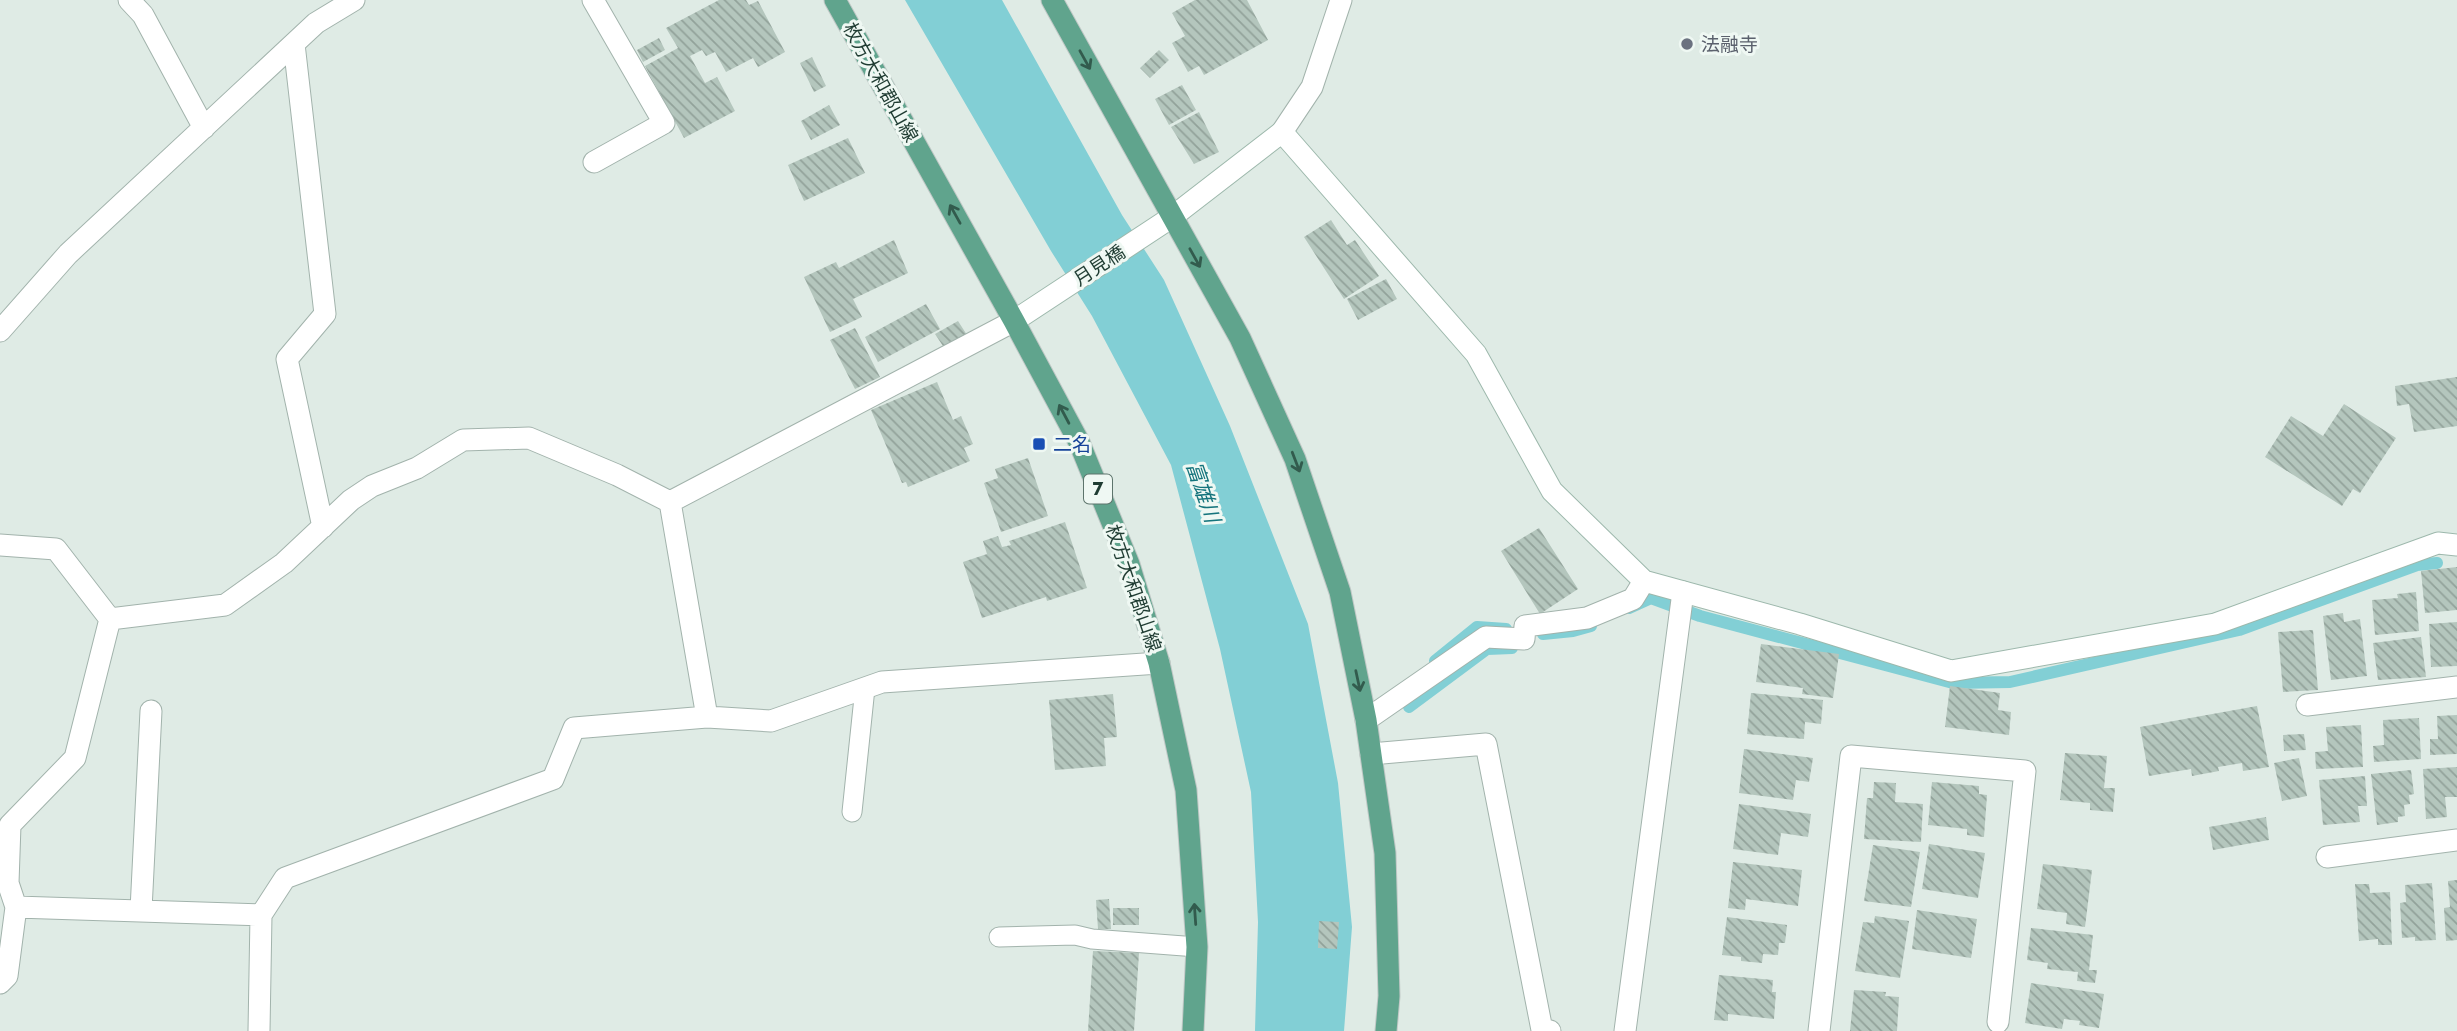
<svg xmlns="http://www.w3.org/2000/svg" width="2457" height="1031" font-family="Jost,'Noto Sans JP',sans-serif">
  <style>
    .water { fill: #82cfd5 }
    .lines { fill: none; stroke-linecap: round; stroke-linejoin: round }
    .stream { stroke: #82cfd5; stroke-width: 12 }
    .building { fill: url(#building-back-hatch) }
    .lane-casing { stroke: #a2b3ac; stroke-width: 21 }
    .street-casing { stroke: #a2b3ac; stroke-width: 23 }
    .secondary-casing { stroke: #9db8ac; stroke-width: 23 }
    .primary-casing { stroke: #c0c8c6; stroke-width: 23 }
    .lane { stroke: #fff; stroke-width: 19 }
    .street { stroke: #fff; stroke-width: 21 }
    .secondary { stroke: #fff; stroke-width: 21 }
    .primary { stroke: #60a48d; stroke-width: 21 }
    .oneway { stroke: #325b4d }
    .worship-dot { fill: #6b7280; stroke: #eff8f3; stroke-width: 2.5 }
    .transit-dot { fill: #1a4fb4; stroke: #eff8f3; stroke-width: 2.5 }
    .labels { text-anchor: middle; stroke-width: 6; stroke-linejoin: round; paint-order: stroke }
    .shield { fill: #eff8f3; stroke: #5d746c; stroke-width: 2 }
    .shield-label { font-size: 18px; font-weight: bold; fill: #1f3c32 }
    .worship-label { font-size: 19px; fill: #5b616d; stroke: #eff8f3; text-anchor: start }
    .street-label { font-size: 19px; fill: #1f3c32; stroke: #eff8f3 }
    .transit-label { font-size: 19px; fill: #164399; stroke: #eff8f3; text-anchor: start }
    .water-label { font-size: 21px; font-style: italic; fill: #15747c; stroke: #eff8f3 }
  </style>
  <defs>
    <pattern id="building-back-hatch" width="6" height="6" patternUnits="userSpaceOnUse" patternTransform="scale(1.75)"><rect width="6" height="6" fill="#b4c6bd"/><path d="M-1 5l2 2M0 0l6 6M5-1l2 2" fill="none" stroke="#92a29a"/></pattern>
  </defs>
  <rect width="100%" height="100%" fill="#dfebe5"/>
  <path class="water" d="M905 0H1002L1122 215 1164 280 1230 426 1308 624 1338 783 1352 927 1344 1031H1255L1258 922 1251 792 1220 649 1171 465 1092 316 1051 251Z"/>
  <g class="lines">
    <path class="stream" d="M1629 608 1651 598 1700 616 1953 683 2010 682 2239 630 2417 565 2437 563
      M1543 634 1573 631 1591 626
      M1435 661 1477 627 1506 629
      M1409 707 1487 649 1512 648"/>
  </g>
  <path class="building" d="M719 0H746L749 5 758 1 785 52 758 67 753 58 726 72 715 52 706 56 702 50 690 56 705 83 717 77 735 111 684 138 645 66 678 48 666 28Z
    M1195 0H1247L1268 40 1204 75 1199 66 1188 72 1172 43 1185 36 1172 13Z
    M659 38 665 50 643 62 637 50Z
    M1159 50 1169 60 1150 78 1140 68Z
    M812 57 826 86 814 92 800 63Z
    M1182 85 1196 110 1169 125 1155 99Z
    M829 105 840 125 811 140 801 121Z
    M1199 112 1219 152 1194 164 1171 127Z
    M848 138 865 173 804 201 788 165Z
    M1331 220 1347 245 1355 240 1379 276 1344 299 1304 237Z
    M894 240 908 273 853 299 862 317 830 332 804 277 836 262 839 268Z
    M1386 279 1397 299 1358 320 1347 299Z
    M926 304 940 329 878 362 865 337Z
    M958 321 967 335 945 349 935 334Z
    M855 328 880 377 855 389 830 340Z
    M2457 377V426L2414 432 2409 404 2397 406 2395 386Z
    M937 382 953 420 961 416 973 444 964 448 970 461 908 487 906 482 902 483 871 410Z
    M2344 404 2396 438 2360 493 2353 489 2342 506 2265 457 2291 416 2323 436Z
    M1028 458 1048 516 1001 532 984 483 998 478 995 469Z
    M1065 522 1087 588 1047 601 1046 597 982 618 963 562 987 554 983 541 998 536 1002 547 1011 545 1009 541Z
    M1539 528 1578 589 1540 614 1501 551Z
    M2457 567V610L2425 613 2421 571Z
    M2416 592 2419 631 2375 635 2372 600 2398 598 2397 594Z
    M2343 613 2344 622 2360 619 2367 676 2331 680 2323 616Z
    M2457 622V666L2431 667 2429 624Z
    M2313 630 2318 690 2283 692 2278 632Z
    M2421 637 2426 677 2378 680 2373 643Z
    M1761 644 1839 654 1833 698 1802 694 1803 688 1756 682Z
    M1950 686 2000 693 1998 710 2011 712 2009 735 1945 727Z
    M1751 693 1823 700 1821 724 1805 722 1804 739 1747 734Z
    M1113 694 1117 737 1104 738 1106 766 1055 770 1049 700Z
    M2257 706 2269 767 2243 771 2242 763 2218 767 2219 771 2192 776 2191 769 2149 776 2140 727Z
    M2457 715V754L2430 755V739H2438L2437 716Z
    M2419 718 2421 759 2374 762 2373 746 2384 745 2383 720Z
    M2361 725 2363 767 2316 769 2315 752 2328 751 2326 727Z
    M2304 734 2306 750 2284 751 2283 735Z
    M1744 749 1813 758 1809 782 1796 780 1793 800 1739 793Z
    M2065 753 2107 756 2104 788H2115L2113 812 2090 810V803L2060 800Z
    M2299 758 2307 796 2282 801 2274 763Z
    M2457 767V797H2445L2447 817 2426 819 2423 769Z
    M2411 770 2414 794 2409 795 2410 804 2404 805 2405 816 2398 817V822L2377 825 2371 774Z
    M2365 776 2367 806H2358L2360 822 2323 825 2319 780Z
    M1874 782 1896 783 1895 802 1923 804 1921 842 1864 839 1867 798H1873Z
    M1932 782 1979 786V794L1987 795 1984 837 1967 835V829L1928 825Z
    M1739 804 1811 814 1808 837 1781 833 1778 855 1733 849Z
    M2266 817 2269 840 2213 850 2209 827Z
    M1929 844 1985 853 1978 898 1922 889Z
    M1873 845 1920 852 1911 907 1864 901Z
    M1733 862 1802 870 1798 906 1746 899 1745 910 1728 908Z
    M2043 864 2092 870 2085 927 2066 924 2067 913 2037 909Z
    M2457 880V940L2446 941 2444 908 2450 907 2448 881Z
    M2432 883 2436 940 2415 941V937L2402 938 2400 903 2406 902 2405 885Z
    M2355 884H2369L2370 893 2390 892 2392 945H2378V939L2359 941Z
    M1109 899 1111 929H1098L1096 900Z
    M1113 908H1139V925H1113Z
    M1917 910 1977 919 1971 958 1912 949Z
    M1875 916 1909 921 1900 978 1855 971 1863 922 1874 923Z
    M1727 917 1787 925 1785 943H1779L1778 955 1763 954 1762 963 1741 961V957L1722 955Z
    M1319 921 1339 922 1337 949 1318 948Z
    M2031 928 2093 935 2089 970H2097L2095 983 2077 981 2078 972 2047 969 2048 963 2027 960Z
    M1093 951 1139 953 1134 1031H1088Z
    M1719 975 1773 980 1772 992H1776L1774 1019 1728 1014V1021L1714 1020Z
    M2031 983 2104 994 2099 1028 2079 1025 2080 1021 2064 1019 2062 1029 2025 1023Z
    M1854 990 1886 992 1885 996 1899 997 1897 1031H1850Z"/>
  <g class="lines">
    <defs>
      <path id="lane" d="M852 812 865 688
        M999 937 1075 935 1092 939 1197 947"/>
      <path id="street" d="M129 0 143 15 204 128
        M593 0 664 123 594 162
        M294 44 325 314 287 359 323 527
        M1282 132 1312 87 1341 0
        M0 331 68 254 316 23 354 0
        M670 502 707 717
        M0 545 56 549 110 619 75 758 10 825 8 883 16 907 7 976 0 983
        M110 619 225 605 284 563 351 500 372 486 417 468 463 440 529 438 617 475 670 502 1014 321
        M2307 705 2457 687
        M1366 720 1486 637 1524 639 1525 626 1587 618 1633 599 1644 581
        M1371 754 1486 744 1542 1030 1550 1031
        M2327 857 2457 840
        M16 907 261 915 285 878 553 779 574 728 707 717 771 721 882 682 1159 663
        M141 910 151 711
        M259 1031 261 915
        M1625 1031 1683 592
        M1819 1031 1851 756 2025 771 1998 1022"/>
      <path id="secondary" d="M1014 321 1172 217 1282 132 1476 354 1552 491 1644 581 1800 624 1951 671 2215 624 2438 543 2457 545"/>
      <path id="primary" d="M835 0 1014 321 1079 442 1129 564 1159 663 1186 790 1197 947 1193 1031
        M1052 0 1240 338 1295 459 1340 592 1366 720 1385 853 1389 996 1386 1031"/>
    </defs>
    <use href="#lane" class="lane-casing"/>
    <use href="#street" class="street-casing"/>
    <use href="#secondary" class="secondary-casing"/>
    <use href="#primary" class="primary-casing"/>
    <use href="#lane" class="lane"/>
    <use href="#street" class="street"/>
    <use href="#secondary" class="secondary"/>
    <use href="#primary" class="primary"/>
  </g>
  <defs><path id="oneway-shaft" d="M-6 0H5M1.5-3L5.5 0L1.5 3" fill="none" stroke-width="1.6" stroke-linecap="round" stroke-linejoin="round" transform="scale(1.75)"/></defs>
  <g class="oneway">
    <use href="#oneway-shaft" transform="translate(1085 60) rotate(61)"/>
    <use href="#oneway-shaft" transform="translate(955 214) rotate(-119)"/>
    <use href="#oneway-shaft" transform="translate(1195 258) rotate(61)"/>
    <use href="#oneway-shaft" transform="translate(1064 414) rotate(-118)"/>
    <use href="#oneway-shaft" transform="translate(1296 462) rotate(69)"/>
    <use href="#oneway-shaft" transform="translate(1358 681) rotate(78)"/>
    <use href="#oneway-shaft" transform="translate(1195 914) rotate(-94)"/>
  </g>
  <circle class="worship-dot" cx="1687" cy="44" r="7"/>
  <rect class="transit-dot" x="1032" y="437" width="14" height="14" rx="3.5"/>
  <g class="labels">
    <rect class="shield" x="1084" y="474.5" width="28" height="29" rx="5"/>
    <g class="shield-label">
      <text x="1098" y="495">7</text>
    </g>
    <g class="worship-label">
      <text x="1701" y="51">法融寺</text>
    </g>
    <g class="street-label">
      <text transform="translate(881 82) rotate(61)" y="7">枚方大和郡山線</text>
      <text transform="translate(1099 265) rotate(-33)" y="7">月見橋</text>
      <text transform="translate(1134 588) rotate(71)" y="7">枚方大和郡山線</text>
    </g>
    <g class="transit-label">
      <text x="1053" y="451">二名</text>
    </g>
    <g class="water-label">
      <text transform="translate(1203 492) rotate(71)" y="7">富雄川</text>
    </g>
  </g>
</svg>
